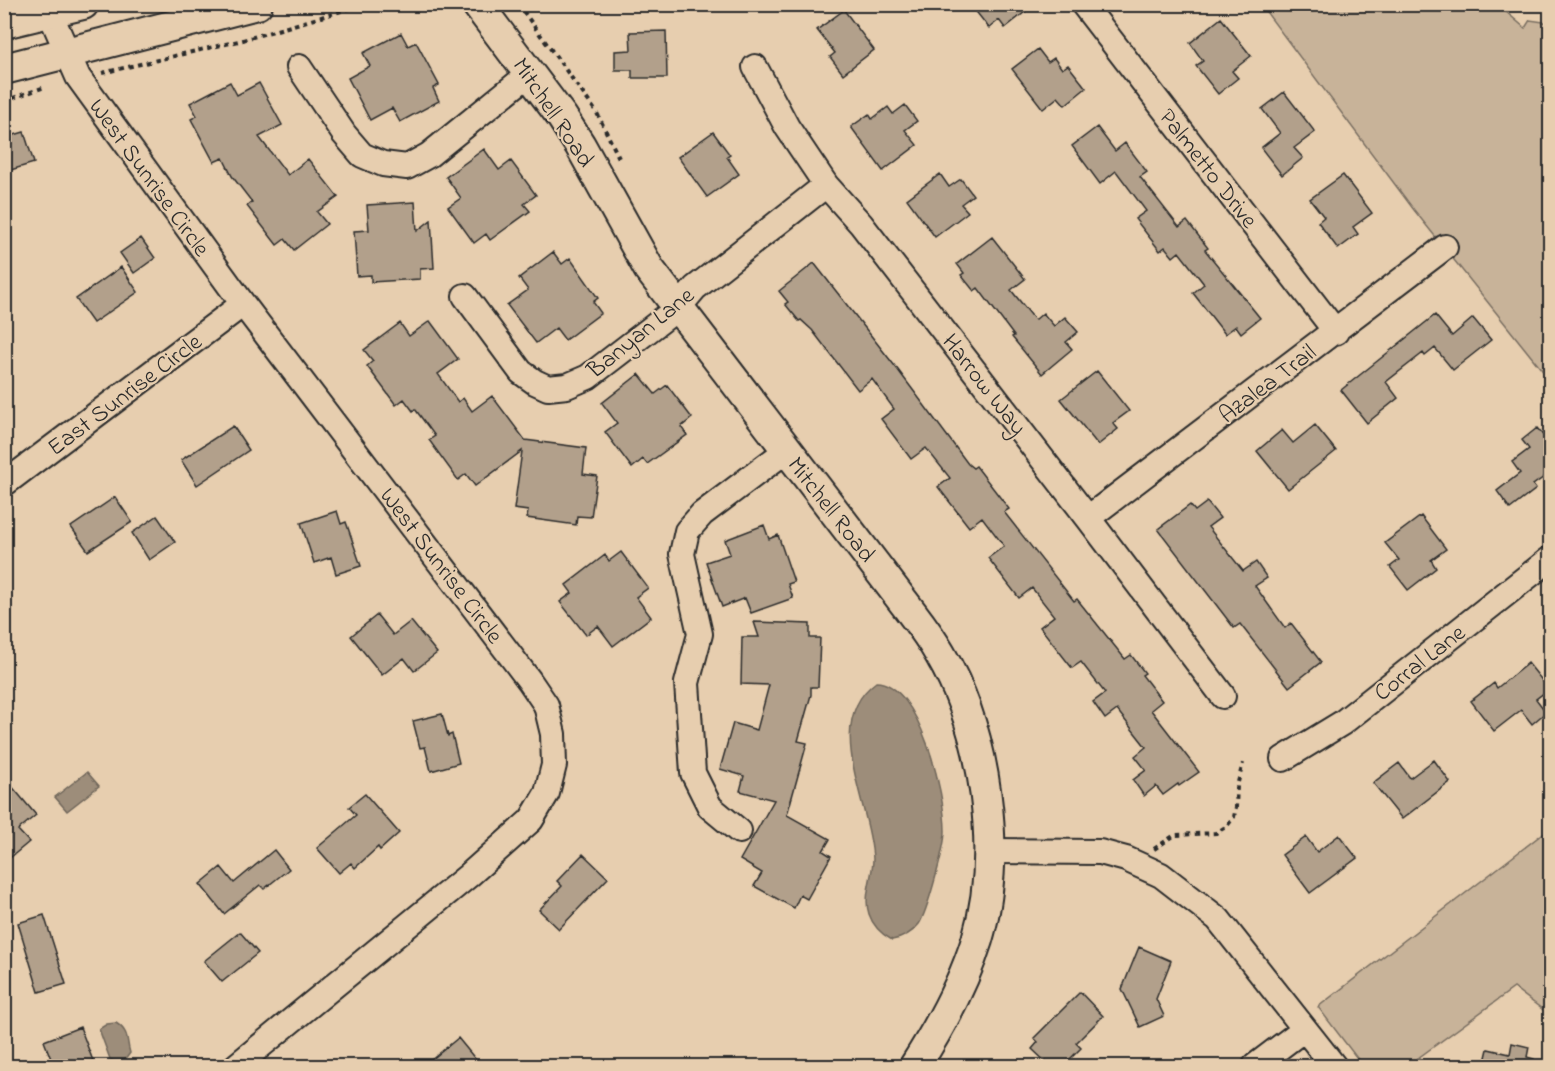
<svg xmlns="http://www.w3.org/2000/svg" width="1555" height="1071" font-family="'Indie Flower',sans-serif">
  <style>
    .green { fill: #c8b399; stroke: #7a6f62; stroke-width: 1.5 }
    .water { fill: #9d8d7a; stroke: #6f665a; stroke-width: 1.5 }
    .building { fill: #b2a08b; stroke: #2b2b2b; stroke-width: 1.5 }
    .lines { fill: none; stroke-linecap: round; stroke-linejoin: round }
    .minor-casing { stroke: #2b2b2b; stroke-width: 28 }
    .major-casing { stroke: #2b2b2b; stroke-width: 34 }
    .path { stroke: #2b2b2b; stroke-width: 4; stroke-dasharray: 4.5 4.5; stroke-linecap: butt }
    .minor { stroke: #e7ceaf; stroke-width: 24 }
    .major { stroke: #e7ceaf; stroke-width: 30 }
    .labels { text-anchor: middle; stroke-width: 4.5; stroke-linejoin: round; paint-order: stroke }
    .street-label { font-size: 24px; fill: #2b2b2b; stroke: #e7ceaf }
  </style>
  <rect width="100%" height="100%" fill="#e7ceaf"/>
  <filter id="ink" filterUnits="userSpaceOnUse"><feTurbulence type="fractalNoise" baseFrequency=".0167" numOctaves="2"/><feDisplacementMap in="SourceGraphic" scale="12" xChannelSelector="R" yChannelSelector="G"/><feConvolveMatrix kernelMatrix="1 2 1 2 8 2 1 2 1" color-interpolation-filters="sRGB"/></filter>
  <g filter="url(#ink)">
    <path class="green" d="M1261 5H1498L1525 28 1530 20 1550 23V380L1414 210Z
      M1550 828V1015L1514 988 1407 1066H1363L1318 1007Z"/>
    <path class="water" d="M876 682C920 683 945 795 945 831 945 847 927 912 919 924 912 933 904 938 892 940 881 934 873 926 869 914 863 897 873 876 873 859 871 805 821 722 876 682Z
      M87 772 99 786 67 811 55 797Z
      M116 1023C130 1032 126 1040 130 1053L125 1060 117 1063 110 1059 99 1029 107 1024Z"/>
    <path class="building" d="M970 4H1035L1005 28 999 20 989 28Z
      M844 10 874 50 843 74 830 57 835 53 817 30Z
      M1221 18 1251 56 1232 71 1238 78 1218 94 1196 66 1203 61 1190 43Z
      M666 31 667 78H632V70H615V51L631 50 630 32Z
      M401 33 408 46 416 42 439 85 433 88 439 101 400 122 392 108 370 120 348 78 370 66 363 53Z
      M1038 49 1048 62 1054 58 1062 69 1068 65 1086 88 1065 105 1058 97 1043 109 1012 69Z
      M230 82 237 95 259 83 282 125 259 137 288 175 308 159 338 197 317 212 327 224 294 250 285 239 277 245 247 206 252 202 232 176 223 158 214 162 191 119 197 116 190 103Z
      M1284 92 1315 132 1294 148 1303 158 1282 175 1261 148 1280 133 1262 109Z
      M905 105 917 121 905 130 917 145 883 171 851 127 869 114 872 119 888 107 893 114Z
      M1097 127 1115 151 1125 143 1147 172 1140 177 1179 227 1187 221 1208 248 1205 250 1260 318 1241 333 1236 326 1225 334 1193 293 1204 284 1179 252 1173 257 1165 247 1160 251 1135 219 1146 211 1116 171 1100 184 1072 146Z
      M24 132 34 163 4 172V138Z
      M713 132 730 155 727 157 739 174 707 197 678 157Z
      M484 149 499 170 511 161 536 195 524 204 530 211 490 240 486 234 474 243 448 207 461 198 446 177Z
      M940 174 949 187 961 179 973 195 961 204 968 212 935 237 907 199Z
      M1343 175 1372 213 1353 227 1358 234 1338 249 1318 222 1324 217 1310 199Z
      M415 202 417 231 431 220 434 268 420 269V279L371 282V275L357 276 354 231 369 230 367 205Z
      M992 237 1025 279 1011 290 1035 320 1043 313 1054 326 1065 317 1078 332 1066 342 1072 349 1042 374 1012 337 1014 336 978 288 974 291 961 275 964 273 957 264Z
      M141 238 155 258 134 273 120 253Z
      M553 252 562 264 570 258 598 298 593 302 601 313 565 340 556 328 536 343 507 305 528 290 519 278Z
      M814 263 898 370 968 464 973 468 976 466 1009 509 1004 512 1074 601 1077 599 1125 659 1131 655 1145 673 1142 675 1162 701 1151 710 1199 772 1179 786 1178 784 1163 795 1156 786 1144 796 1133 780 1146 770 1135 756 1146 747 1117 710 1105 719 1093 702 1105 693 1081 662 1072 668 1040 627 1054 616 1032 588 1019 598 988 558 1004 546 982 517 969 527 938 487 950 478 926 448 911 459 881 419 894 409 872 379 858 390 812 330 801 320 799 321 785 304 788 302 779 291Z
      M121 267 138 292 93 323 76 299Z
      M1435 315 1452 336 1473 318 1491 340 1453 370 1435 348 1425 356 1423 353 1386 382 1398 398 1367 423 1341 390Z
      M430 321 458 359 438 374 458 402 463 398 472 411 492 396 525 440 586 448 583 474 597 476 591 517 577 516 576 525 527 518 528 511 514 509 522 451 475 486 466 474 458 480 429 440 435 436 415 409 413 411 404 399 396 405 367 366 373 361 364 350 400 323 409 336Z
      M1097 371 1129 411 1113 423 1118 429 1098 445 1061 399Z
      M639 374 655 394 667 385 692 418 681 427 687 435 647 464 643 459 632 468 605 432 617 423 602 403Z
      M1315 425 1336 451 1288 489 1257 451 1282 430 1293 443Z
      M233 426 249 450 197 485 181 460Z
      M1537 428 1551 445V472L1533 485 1536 489 1510 509 1497 491 1520 473 1512 462 1529 449 1522 440Z
      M115 497 132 522 88 551 71 527Z
      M1207 502 1220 518 1208 527 1243 571 1256 562 1267 578 1255 586 1285 628 1291 623 1321 662 1289 687 1240 624 1234 628 1158 529 1190 505 1195 511Z
      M337 511 341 524 346 522 361 566 336 574 331 557 314 563 301 523Z
      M157 516 175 542 149 560 132 533Z
      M1421 516 1446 549 1431 560 1436 568 1408 590 1390 567 1399 560 1385 543Z
      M764 525 769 539 778 535 794 582 788 584 793 598 751 613 745 598 722 607 706 562 730 554 725 540Z
      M621 552 648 588 636 597 651 617 613 646 598 626 586 635 560 602 572 593 566 585 605 555 609 561Z
      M377 615 393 635 411 621 437 653 414 671 404 658 382 675 351 636Z
      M754 622 810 624V638H820L818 687H811V695L798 741 807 743 787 815 830 839 823 851 831 856 807 899 800 895 794 908 754 886 762 873 740 860 774 800 740 791 744 776 720 769 733 723 757 730 769 685 741 684 742 637H759Z
      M1528 663 1549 689 1536 699 1546 712 1532 724 1521 710 1494 731 1471 701 1494 683 1497 688Z
      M442 714 448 736 452 734 459 763 431 771 425 747 420 748 413 721Z
      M1434 760 1450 782 1402 819 1373 783 1399 763 1410 778Z
      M4 777 36 815 18 830 29 842 4 863Z
      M365 794 399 833 380 850 378 847 355 868 351 863 339 873 317 848 356 815 349 807Z
      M1339 835 1357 858 1310 893 1282 855 1306 837 1317 852Z
      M274 850 289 869 264 889 260 885 224 914 200 884 221 867 234 883Z
      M583 854 608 878 559 929 539 910 562 886 557 881Z
      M44 915 66 984 39 992 18 923Z
      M240 932 258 953 222 982 204 961Z
      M1139 947 1171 961 1156 999 1164 1016 1140 1027 1122 989Z
      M1080 992 1103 1016 1076 1043 1081 1048 1063 1066H1050L1032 1049 1038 1042 1034 1038Z
      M80 1027 95 1066H68L65 1059 53 1064 44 1041Z
      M458 1038 481 1066H424Z
      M1512 1043 1529 1047 1527 1057 1534 1059 1533 1066H1484L1488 1049 1510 1054Z"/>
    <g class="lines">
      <defs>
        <path id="minor" d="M1083 4 1336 332
          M50 13 78 77 243 304 529 680 546 705 553 734 554 765 547 793 531 820 468 876 236 1066
          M299 67 344 134 362 155 383 164 407 167 429 155 529 74
          M755 67 787 127 826 185 861 224 1088 518 1223 696
          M465 296 521 372 535 382 548 388 567 386 588 377 679 307 695 288 826 185
          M4 484 243 304
          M1088 518 1445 247
          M1283 759 1342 723 1550 559
          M739 831 710 807 693 773 687 683 700 634 682 554 687 531 702 514 787 450
          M989 851 1100 852 1126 859 1161 875 1218 919 1334 1066
          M1255 1066 1304 1029"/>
        <path id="major" d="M477 4 562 117 580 145 649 269 912 613C922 626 932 640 940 654 986 732 1003 853 977 940 963 985 940 1027 915 1066
          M4 23 83 4
          M4 69 257 4"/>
      </defs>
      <use href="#minor" class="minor-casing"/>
      <use href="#major" class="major-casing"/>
      <path class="path" d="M518 4 597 113 619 158
        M102 73 243 40 365 4
        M4 101 45 87
        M1154 849 1175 835 1216 833 1227 826 1234 817 1236 807 1237 786 1243 763"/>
      <use href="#minor" class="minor"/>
      <use href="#major" class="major"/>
    </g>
  </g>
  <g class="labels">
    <g class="street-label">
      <text transform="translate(554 112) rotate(56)" y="8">Mitchell Road</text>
      <text transform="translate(1209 168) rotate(52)" y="8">Palmetto Drive</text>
      <text transform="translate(150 177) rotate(54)" y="8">West Sunrise Circle</text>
      <text transform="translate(640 332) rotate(-39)" y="8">Banyan Lane</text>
      <text transform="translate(1267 383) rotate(-37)" y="8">Azalea Trail</text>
      <text transform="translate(985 384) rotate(52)" y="8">Harrow Way</text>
      <text transform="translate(124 394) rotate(-37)" y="8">East Sunrise Circle</text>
      <text transform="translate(832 509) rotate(52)" y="8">Mitchell Road</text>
      <text transform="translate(442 565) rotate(53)" y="8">West Sunrise Circle</text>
      <text transform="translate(1419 662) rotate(-38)" y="8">Corral Lane</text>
    </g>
  </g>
  <rect width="1555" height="1071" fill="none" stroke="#e7ceaf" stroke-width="24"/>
  <rect x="12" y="12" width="1531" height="1047" fill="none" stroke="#2b2b2b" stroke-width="2" filter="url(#ink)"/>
</svg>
